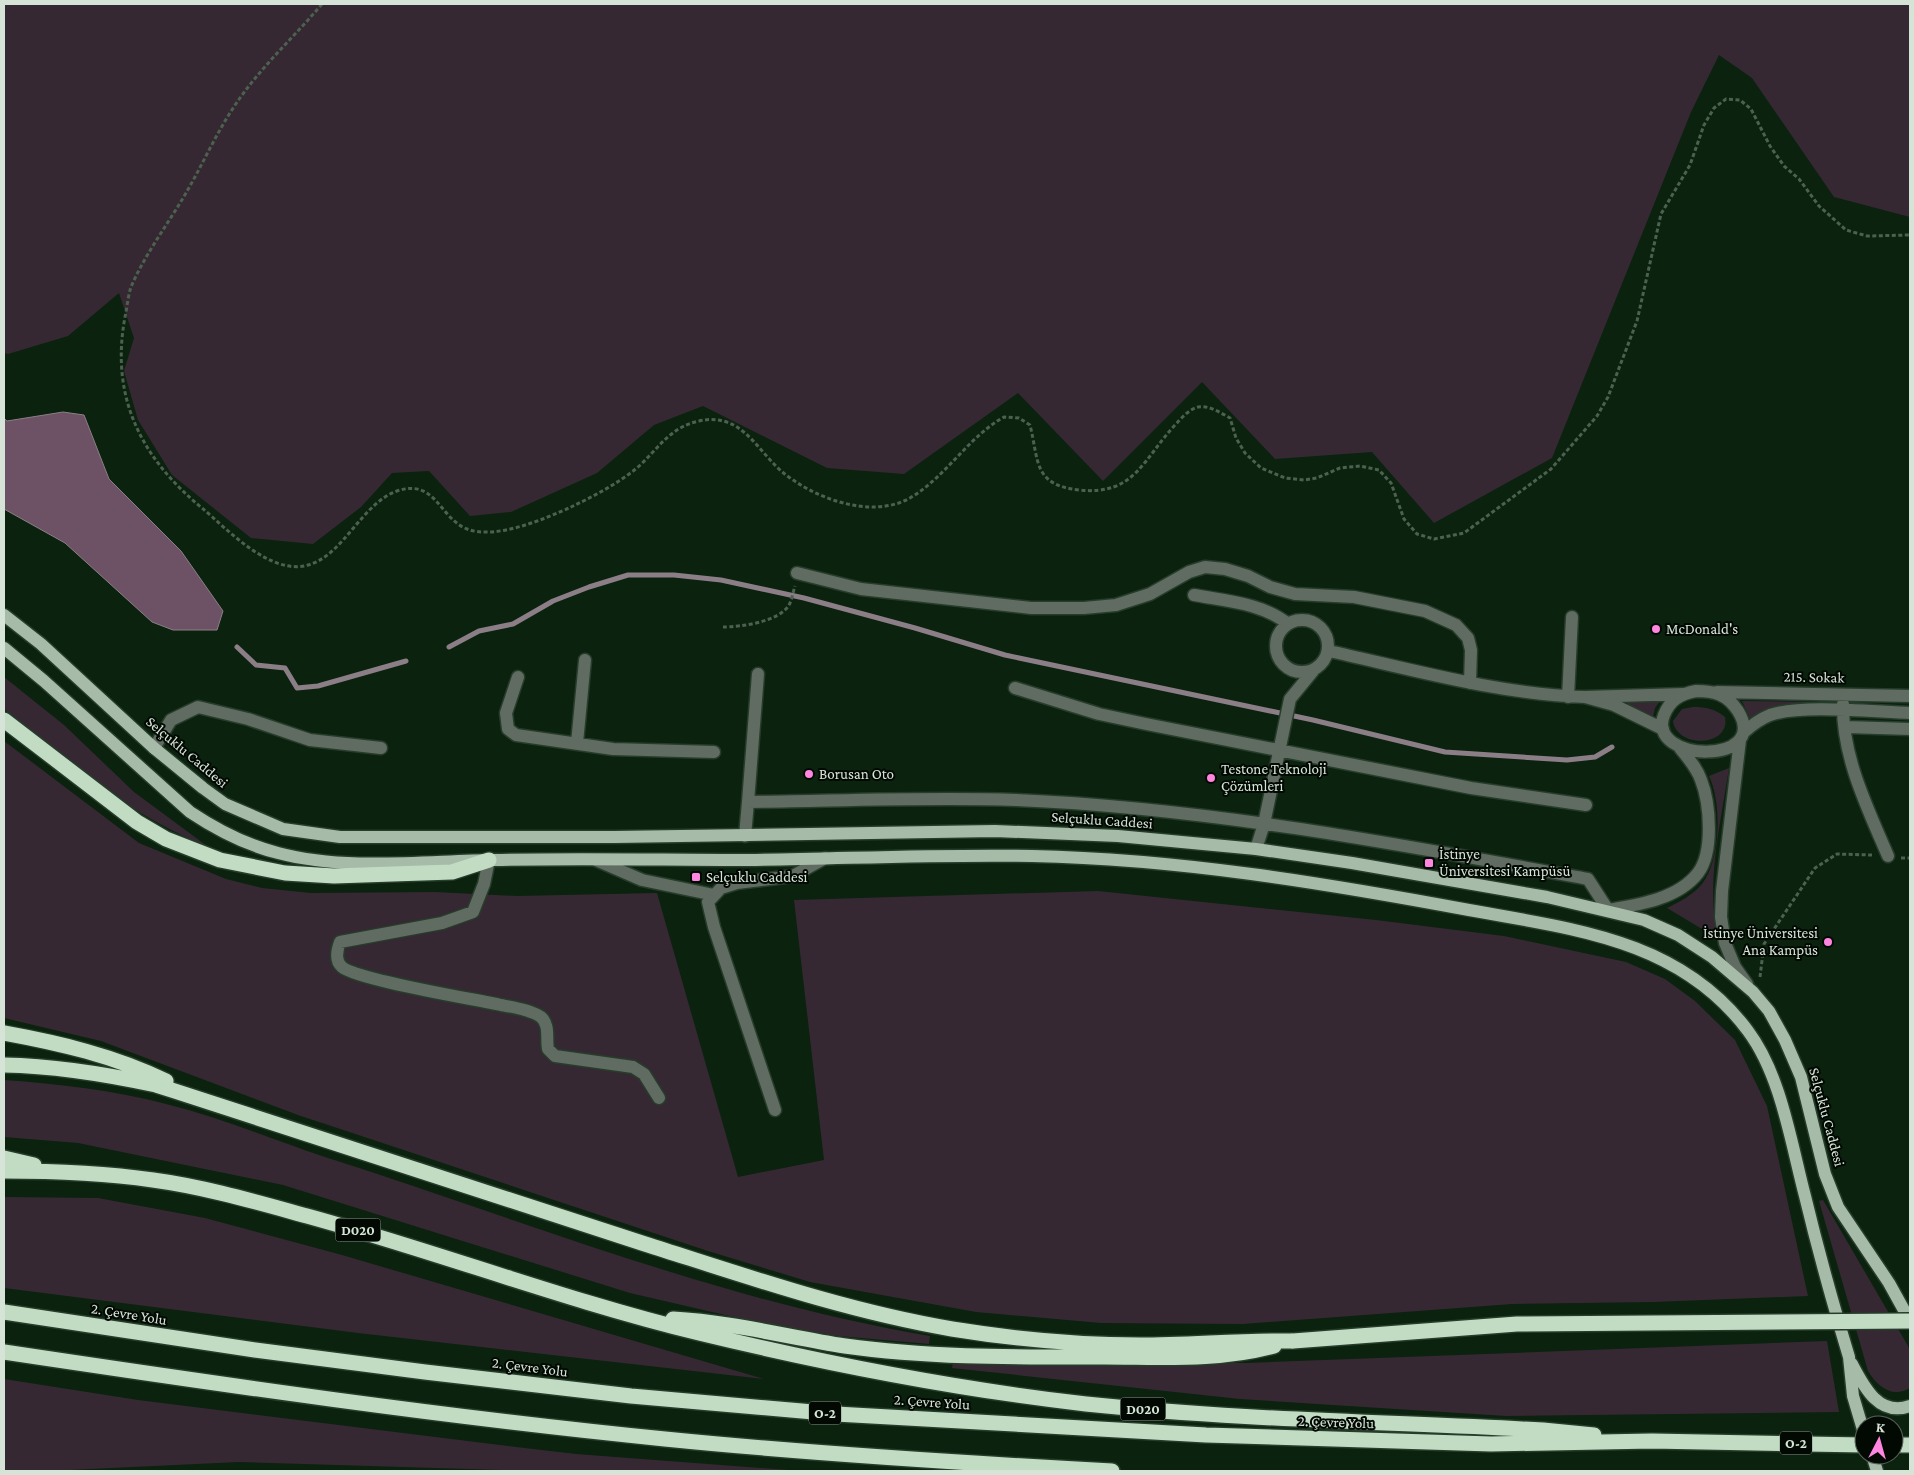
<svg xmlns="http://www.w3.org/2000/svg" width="1914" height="1475" font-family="'Crimson Pro',serif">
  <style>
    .green { fill: #362832 }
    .water { fill: #6c5264; stroke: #8c7e86 }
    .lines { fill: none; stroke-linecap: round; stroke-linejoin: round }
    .stream { stroke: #8c7e86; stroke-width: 5 }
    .minor-casing { stroke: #273d2b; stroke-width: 15 }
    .major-casing { stroke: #273d2b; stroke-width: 15 }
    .highway-casing { stroke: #273d2b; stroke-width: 18 }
    .path { stroke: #4d6150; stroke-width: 3; stroke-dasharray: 4 2.5; stroke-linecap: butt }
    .minor { stroke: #606b61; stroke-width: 12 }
    .major { stroke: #a6bba8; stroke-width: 12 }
    .highway { stroke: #c2dcc4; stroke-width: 15 }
    .highway-bridge-casing { stroke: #273d2b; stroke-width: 18; stroke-linecap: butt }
    .highway-bridge { stroke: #c2dcc4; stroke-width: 15 }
    .poi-dot { fill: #fe85e0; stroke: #020903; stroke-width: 2 }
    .labels { text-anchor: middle; stroke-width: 4; stroke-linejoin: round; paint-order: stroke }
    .shield { fill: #020903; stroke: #96a297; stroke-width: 1 }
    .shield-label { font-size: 14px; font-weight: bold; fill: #d6e4d7 }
    .poi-label { font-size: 15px; fill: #d6e4d7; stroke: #020903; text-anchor: start }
    .street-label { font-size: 15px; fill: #d6e4d7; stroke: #020903 }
  </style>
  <rect width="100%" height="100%" fill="#0b220f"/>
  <path class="green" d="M4 4H1910V217L1834 197 1752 78 1719 55 1691 112 1552 458 1434 523 1372 452 1275 459 1202 382 1103 481 1018 393 904 474 827 468 703 406 654 425 597 473 511 512 470 516 429 471 392 473 361 507 313 544 251 538 172 475 138 420 124 371 134 338 119 293 68 336 8 354 4 353Z
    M4 677 64 725 134 792 207 846C130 816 67 761 4 709Z
    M1624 701H1660L1655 708 1652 721Z
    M1742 701 1820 702 1821 705 1772 708 1750 719Z
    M1693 707C1706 707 1715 709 1725 717 1731 747 1677 749 1673 721L1682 709Z
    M4 741 139 843 226 879 262 888 311 893 435 892 517 896 657 893 738 1177 824 1160 794 900 1098 891 1376 920 1504 936 1626 962 1665 979 1695 1001 1735 1040 1767 1106 1808 1296 1653 1302 1512 1304 1243 1324 1101 1323 976 1312 810 1282 708 1251 298 1115 101 1041 4 1018Z
    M1729 768C1721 822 1706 880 1717 934L1712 935 1667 908C1679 902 1693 895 1702 884 1721 860 1722 803 1709 776Z
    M4 1080C59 1084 113 1090 166 1104 219 1117 271 1139 322 1156 523 1220 721 1301 930 1336L929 1344 839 1336 764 1324 630 1293 283 1185 78 1143 4 1137Z
    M4 1197 98 1198 205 1218 342 1255 764 1379 358 1333 4 1288Z
    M1823 1200 1908 1346 1910 1352V1388C1892 1399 1877 1386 1868 1371L1819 1201Z
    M1827 1341 1839 1412 1506 1416 1240 1399 952 1368 953 1363H1246Z
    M4 1379 138 1400 516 1447 576 1454 802 1471H539L239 1462 48 1471H4Z"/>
  <path class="water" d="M63 412 84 415 109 479 181 551 223 611 217 630H173L152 622 65 543 4 509V418L7 421Z"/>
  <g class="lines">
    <path class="stream" d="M237 647 256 665 285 668 297 688 318 686 406 661
      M449 647 479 631 513 624 553 601 589 587 628 575H674L721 580 804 598 915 628 1005 655 1313 720 1445 752 1567 760 1595 757 1612 747"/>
    <defs>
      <path id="minor" d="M797 573 861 589 1031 608H1084L1116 605 1150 594 1189 572 1205 567 1225 569 1248 576 1270 587 1295 594 1354 597 1425 611 1456 625 1468 638 1471 650 1470 683
        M1194 595C1226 601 1262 603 1288 624
        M1276 646a26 26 0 1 1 52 0a26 26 0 1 1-52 0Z
        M1329 651C1414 670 1498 694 1585 697
        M518 677 506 713 508 729 516 735 613 749 714 752
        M1015 688 1099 714 1146 724 1471 788 1586 805
        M1696 691C1714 691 1727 694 1738 711 1772 766 1645 763 1664 715 1670 700 1680 694 1696 691Z
        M1717 692 1910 696
        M1568 697 1572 617
        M1843 704C1842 757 1868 809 1888 856
        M1846 727 1910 729
        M1663 729 1614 705 1585 697 1684 694
        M1744 732C1752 725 1760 719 1770 715 1801 704 1875 712 1910 713
        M1740 740 1722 891 1721 917 1725 943 1735 967 1747 984
        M577 743 585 660
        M154 748 171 720 198 707 248 719 310 740 381 748
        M748 802 758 674
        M745 836 748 802C837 801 927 797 1016 800 1208 808 1398 844 1588 879L1608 910C1638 905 1678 899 1698 873 1714 852 1710 803 1701 780 1697 768 1688 758 1680 748
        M1256 849 1264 824 1290 699 1313 671
        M489 860 484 884 473 912 442 923 340 942C337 950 335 961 342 967 357 980 474 999 501 1005 512 1007 532 1010 541 1017 550 1025 546 1038 548 1049L555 1056 633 1067 644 1074 659 1098
        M596 860 642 880 714 895
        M775 1110 714 927 708 902 721 888 737 883 793 876 825 858"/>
      <path id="major" d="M4 615 41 644 154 748 203 788 225 804 283 829 340 837H614L995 831 1118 836 1256 849 1352 863 1547 897 1644 920 1678 935 1712 957 1753 992 1769 1011 1785 1040 1801 1077 1825 1174 1838 1207 1889 1283 1910 1321
        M4 648 44 681 190 812C217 830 246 845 278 853 346 871 424 861 493 860 578 858 663 860 748 860 842 859 937 854 1032 856 1179 859 1324 883 1469 910 1572 929 1680 939 1748 1031 1781 1075 1791 1143 1805 1196 1818 1250 1833 1304 1849 1357L1853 1396 1864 1433
        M1852 1364C1864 1387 1879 1417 1910 1406
        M1872 1455 1877 1471"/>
      <path id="highway" d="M4 720 137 822 166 839 220 860 285 873 334 876 452 872 489 860
        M4 1033C59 1043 115 1056 166 1081
        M4 1065C56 1066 105 1074 156 1085 319 1137 481 1192 645 1244 746 1276 846 1311 952 1329 1014 1339 1077 1345 1140 1345 1191 1345 1242 1340 1293 1341
        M4 1158 34 1165
        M4 1171C54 1171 104 1173 153 1180 205 1187 256 1202 307 1216 438 1252 567 1301 699 1333 827 1364 955 1389 1086 1404 1238 1420 1391 1422 1543 1430L1594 1435
        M4 1312 255 1350 425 1372 631 1396 836 1414 1206 1435 1491 1444 1652 1441 1864 1445
        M673 1319C731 1322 788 1337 845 1346 931 1358 1019 1357 1105 1357 1162 1357 1220 1361 1274 1346
        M4 1352C224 1385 444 1417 665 1439 814 1454 963 1463 1112 1471
        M1894 1445H1910"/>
    </defs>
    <use href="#minor" class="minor-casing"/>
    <use href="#major" class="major-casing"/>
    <use href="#highway" class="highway-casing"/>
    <path class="path" d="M322 4C295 36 264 64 240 98 219 127 204 162 186 193 168 224 145 254 131 287 128 296 127 308 125 317 110 397 141 458 202 508 228 530 271 576 308 565 343 556 362 503 397 491 436 478 439 518 467 529 495 540 545 519 571 507 594 496 619 483 638 467 658 449 670 427 699 421 740 412 755 447 780 470 812 498 871 520 910 498 946 477 968 437 1004 417L1019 418 1030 425C1039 461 1033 485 1079 490 1136 496 1143 458 1177 423 1182 417 1190 409 1198 407 1209 405 1221 413 1230 418L1236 438 1245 453 1261 468 1285 478 1304 480 1317 478 1340 468 1360 466 1379 470 1391 483 1404 519 1417 534 1434 539 1464 533 1551 469 1597 416 1608 397 1637 321 1661 214 1690 165 1704 125 1714 108 1726 99 1740 100 1751 109 1770 146 1784 166 1799 179 1819 206 1846 230 1867 236 1910 235
      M723 627C740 627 779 622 789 605 792 600 793 592 795 586
      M1901 858H1910
      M1760 977 1764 944 1815 868 1837 854 1872 855"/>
    <use href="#minor" class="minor"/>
    <use href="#major" class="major"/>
    <use href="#highway" class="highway"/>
    <defs>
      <path id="highway-bridge" d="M1293 1341 1517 1324 1910 1321"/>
    </defs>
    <use href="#highway-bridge" class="highway-bridge-casing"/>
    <use href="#highway-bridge" class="highway-bridge"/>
  </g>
  <g class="poi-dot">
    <circle cx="1656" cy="629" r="5"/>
    <circle cx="809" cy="774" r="5"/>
    <circle cx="1211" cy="778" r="5"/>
    <rect x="1424" y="858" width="10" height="10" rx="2.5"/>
    <rect x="691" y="872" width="10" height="10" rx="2.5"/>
    <circle cx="1828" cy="942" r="5"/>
  </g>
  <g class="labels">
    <g class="shield">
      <rect x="335.5" y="1218.5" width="45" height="23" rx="4"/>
      <rect x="1120.5" y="1397.5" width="45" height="23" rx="4"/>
      <rect x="809" y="1401.5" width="32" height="23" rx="4"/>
      <rect x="1780" y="1431.5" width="32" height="23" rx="4"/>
    </g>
    <g class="shield-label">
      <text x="358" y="1235">D020</text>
      <text x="1143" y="1414">D020</text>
      <text x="825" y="1418">O-2</text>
      <text x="1796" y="1448">O-2</text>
    </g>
    <g class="poi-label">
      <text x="1666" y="634">McDonald's</text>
      <text x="1221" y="774">Testone Teknoloji<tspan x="1221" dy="17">Çözümleri</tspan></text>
      <text x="819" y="779">Borusan Oto</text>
      <text x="1439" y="859">İstinye<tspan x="1439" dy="17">Üniversitesi Kampüsü</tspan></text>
      <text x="706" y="882">Selçuklu Caddesi</text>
      <text x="1818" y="938" text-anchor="end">İstinye Üniversitesi<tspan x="1818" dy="17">Ana Kampüs</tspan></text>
    </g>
    <g class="street-label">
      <text transform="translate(1814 677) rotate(1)" y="5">215. Sokak</text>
      <text transform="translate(187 752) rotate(40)" y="5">Selçuklu Caddesi</text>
      <text transform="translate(1102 820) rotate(4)" y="5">Selçuklu Caddesi</text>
      <text transform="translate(1827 1117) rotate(75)" y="5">Selçuklu Caddesi</text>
      <text transform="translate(129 1314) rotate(9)" y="5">2. Çevre Yolu</text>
      <text transform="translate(530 1367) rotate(7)" y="5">2. Çevre Yolu</text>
      <text transform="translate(932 1402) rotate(4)" y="5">2. Çevre Yolu</text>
      <text transform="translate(1336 1422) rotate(2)" y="5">2. Çevre Yolu</text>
    </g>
  </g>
  <rect width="1914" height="1475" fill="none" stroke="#d6e4d7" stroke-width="10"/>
  <g transform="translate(1879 1440) rotate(6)"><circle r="24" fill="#020903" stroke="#576158"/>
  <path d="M0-4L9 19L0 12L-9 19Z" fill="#fe85e0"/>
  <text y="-8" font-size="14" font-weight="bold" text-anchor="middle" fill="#d6e4d7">K</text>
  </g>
</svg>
